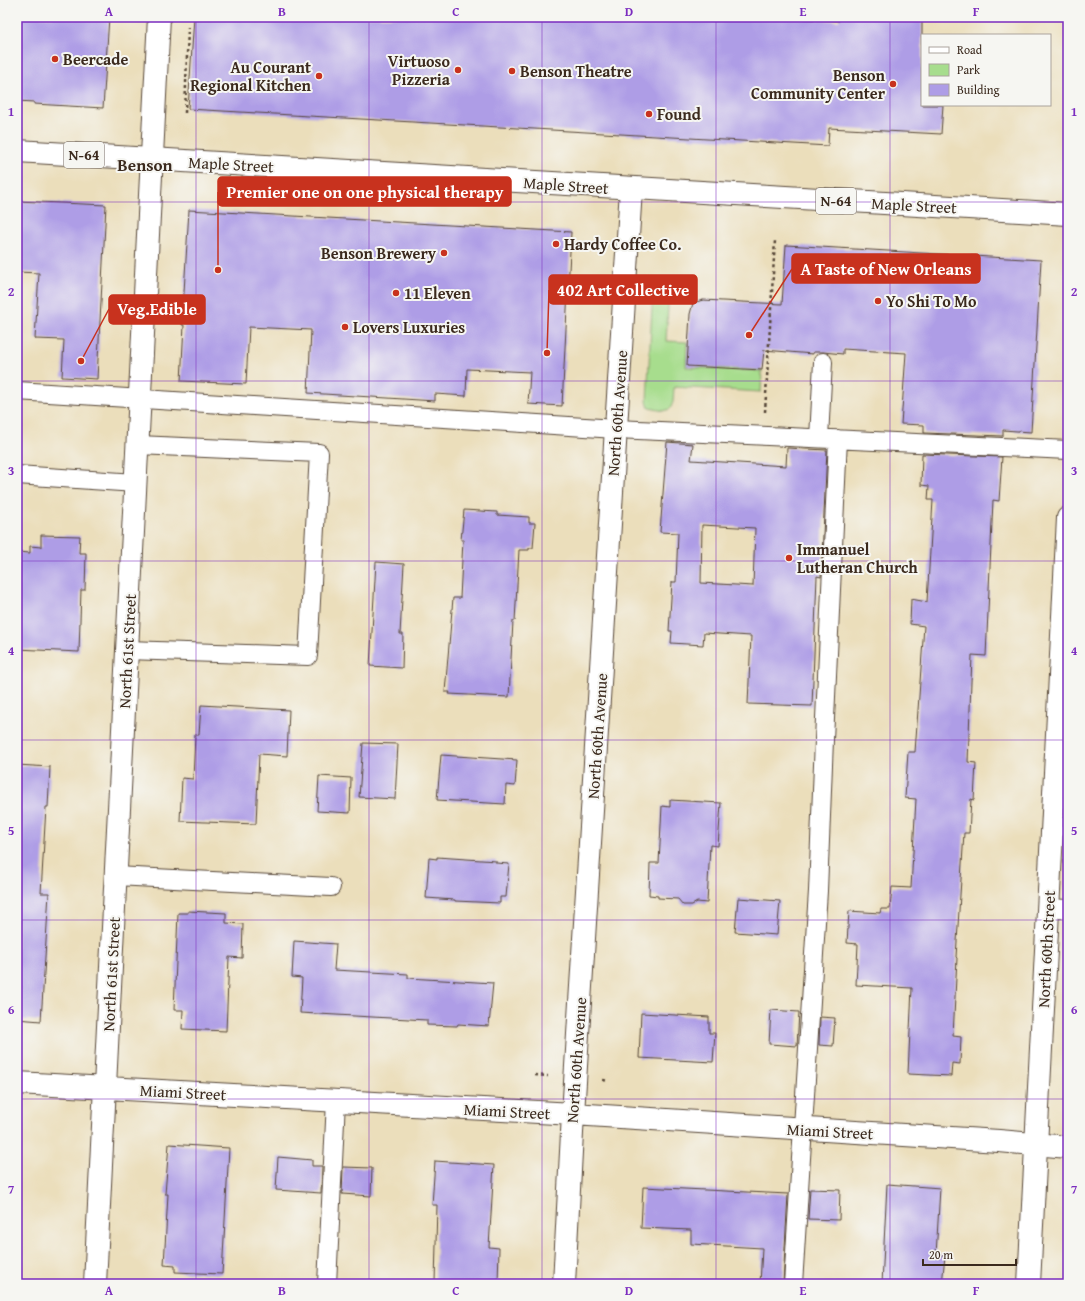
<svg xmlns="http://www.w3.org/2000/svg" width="1085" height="1301" font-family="'Gentium Book Plus',serif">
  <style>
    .green { fill: #a7dd8d; stroke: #718456 }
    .building { fill: #ae9de6; fill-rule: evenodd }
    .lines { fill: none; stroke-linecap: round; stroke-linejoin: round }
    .service-casing { stroke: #554536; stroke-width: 20 }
    .minor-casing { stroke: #554536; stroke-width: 24 }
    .tertiary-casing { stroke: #554536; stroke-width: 24 }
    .primary-casing { stroke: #554536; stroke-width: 24 }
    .path { stroke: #554536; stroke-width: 2.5; stroke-dasharray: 3 3; stroke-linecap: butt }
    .service { stroke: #fff; stroke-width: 18 }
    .minor { stroke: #fff; stroke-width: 22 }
    .tertiary { stroke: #fff; stroke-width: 22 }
    .primary { stroke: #fff; stroke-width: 22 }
    .grid { fill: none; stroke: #7b2cbf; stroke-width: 1; stroke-opacity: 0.55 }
    .poi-dot { fill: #c8321e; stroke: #f6f6f2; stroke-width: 1.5 }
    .labels { text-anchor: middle; stroke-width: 4; stroke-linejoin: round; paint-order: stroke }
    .shield { fill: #f6f6f2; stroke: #73675e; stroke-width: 1 }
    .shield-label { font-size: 15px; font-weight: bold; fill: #3b2a1e }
    .poi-label { font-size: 16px; font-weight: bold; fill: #3b2a1e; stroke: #f6f6f2; text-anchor: start }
    .street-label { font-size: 16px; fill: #3b2a1e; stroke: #f6f6f2 }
    .neighbourhood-label { font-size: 17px; font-weight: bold; fill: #3b2a1e; stroke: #f6f6f2 }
    .leader { fill: none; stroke: #c8321e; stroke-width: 1.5 }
    .callout-dot { fill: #c8321e; stroke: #f6f6f2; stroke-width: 1.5 }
    .callout { fill: #c8321e; stroke: #c8321e; stroke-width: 1.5 }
    .callout-label { font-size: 17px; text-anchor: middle; font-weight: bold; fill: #fff }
    .neatline { fill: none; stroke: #7b2cbf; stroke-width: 1.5 }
    .grid-label { font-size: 13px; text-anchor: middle; font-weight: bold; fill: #7b2cbf }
  </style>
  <rect width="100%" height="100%" fill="#f6f6f2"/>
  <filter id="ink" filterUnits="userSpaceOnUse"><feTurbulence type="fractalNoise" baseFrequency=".025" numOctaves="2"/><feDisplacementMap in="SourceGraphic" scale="8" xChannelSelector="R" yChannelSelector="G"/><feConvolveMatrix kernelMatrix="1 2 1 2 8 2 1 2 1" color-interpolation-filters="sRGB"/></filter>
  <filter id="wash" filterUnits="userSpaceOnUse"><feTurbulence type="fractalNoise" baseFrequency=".012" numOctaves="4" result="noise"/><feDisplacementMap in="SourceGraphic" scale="16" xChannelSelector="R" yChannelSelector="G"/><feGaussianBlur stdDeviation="0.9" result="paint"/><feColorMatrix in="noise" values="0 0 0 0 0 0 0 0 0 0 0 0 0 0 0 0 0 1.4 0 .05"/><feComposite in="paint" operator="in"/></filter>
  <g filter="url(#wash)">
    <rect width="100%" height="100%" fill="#ebdebb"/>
    <path class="green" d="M653 289 669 290 666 341 687 342 686 367 762 371 761 392 674 387 673 402 670 409 664 411 649 408 647 401Z"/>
    <g id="blocks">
      <path class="building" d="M17 17H109L103 108 34 104V102L17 101Z
        M194 17H778L839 21V17H922V105H943L941 134 829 128 828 146 188 109Z
        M17 201 106 205 97 379 62 377 64 340 35 339 39 273 17 272Z
        M189 210 571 232 562 406 528 404 530 372 467 369 466 396 435 394V401L308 393 311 330 249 327 246 384 181 381 184 325H182Z
        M786 245 1041 260 1031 432 1003 430V436L924 433V425L901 424 906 353 843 349V354L823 352H813V354L764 350 762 370 687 366 690 314 693 303 703 300 782 304Z
        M667 442 693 444 691 460 786 466 787 448 827 450 821 577 817 576 812 706 748 704 751 636 704 633 703 645 671 643 672 631H669L672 582H676L678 533 660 532ZM702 525 755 528 753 586 701 583Z
        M922 454 1002 457 999 501 993 500 986 656 972 655 968 762 976 763 974 800 971 799 969 833H964L956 957 957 958 953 1036 961 1037 960 1064 952 1063 951 1076 908 1074 912 988 856 985 858 944 847 943 849 911 880 913 881 909H890L892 887 911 888 916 799 905 798 908 752H915L924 626 910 624 911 599 927 602 933 500H928L929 486 921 485Z
        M464 510 497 512V515L529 517V523H535L533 548H529V550H519L515 621H513L509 697 449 694 450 692H445L453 598H460L463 540H461Z
        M41 535 80 536 79 553H86L85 590H81L79 652 17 649V552L30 553V546L41 547Z
        M376 562 404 564 400 634H403L402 668 370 666Z
        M201 705 289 710 287 756 259 754 256 824 180 821 182 778 193 779 195 735H199Z
        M363 743 398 744 395 799 359 797Z
        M441 755 517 760 515 786 506 785 505 804 437 800Z
        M17 765 50 767 48 807H46L41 893H49L41 1021 17 1019Z
        M319 776 351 778 350 813 317 811Z
        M670 800 721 803 718 846 710 845 707 903 697 902 692 905H683L678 899 658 898V896L649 895 650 863H659L662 806 670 807Z
        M437 857 496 861V863L509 864 506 897H500V903L455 901V900L426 898 429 858 437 859Z
        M738 898 780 901 777 935 735 932Z
        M188 911 226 913V923L243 924 242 958 229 957 226 1031 182 1029 183 1010H174L178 913H188Z
        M294 941 336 944 334 970 408 974V978L493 983 489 1026 458 1024 457 1026 427 1025V1020L300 1013 302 978 292 977Z
        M771 1010 799 1012 797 1046 769 1044Z
        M641 1013 709 1017V1033H715L713 1062 639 1058Z
        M820 1017 835 1018 833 1046 819 1045Z
        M169 1144 229 1148 222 1274 175 1272V1266L164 1265 168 1194H165Z
        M278 1157 312 1160V1166H322L321 1193 276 1190Z
        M435 1161 494 1165 489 1247 499 1248 498 1284 435 1283 437 1205H432Z
        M343 1167 372 1168 371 1196 342 1194Z
        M887 1184 940 1188 936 1255 945 1256 942 1284H882Z
        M643 1187 788 1194 783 1284H760L762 1248 691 1244V1230L641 1228Z
        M810 1189 840 1190 839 1220 808 1219Z"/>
    </g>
  </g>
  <g filter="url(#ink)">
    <use href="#blocks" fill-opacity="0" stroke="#554536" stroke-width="1"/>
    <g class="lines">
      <defs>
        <path id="service" d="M17 391 616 429 1068 450
          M819 438 823 362
          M17 475 136 483
          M127 650 308 656 319 453 138 445
          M116 876 331 887
          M1048 908 1068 909
          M327 1284 336 1101
          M793 1284 818 891 824 740 838 439"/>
        <path id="minor" d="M17 1083 573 1114 999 1141 1068 1147
          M95 1284 159 17
          M564 1284 573 1114 631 189"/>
        <path id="tertiary" d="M1029 1284 1068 518"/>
        <path id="primary" d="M17 151 1068 214"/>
      </defs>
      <use href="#service" class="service-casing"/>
      <use href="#minor" class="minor-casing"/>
      <use href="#tertiary" class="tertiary-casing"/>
      <use href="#primary" class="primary-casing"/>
      <path class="path" d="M185 113 188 27
        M765 412 775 240
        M535 1075 548 1076
        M603 1080 608 1081"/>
      <use href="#service" class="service"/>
      <use href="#minor" class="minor"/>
      <use href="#tertiary" class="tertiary"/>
      <use href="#primary" class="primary"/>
    </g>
  </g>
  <path class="grid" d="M196 17V1284M369 17V1284M542 17V1284M716 17V1284M890 17V1284M17 202H1068M17 381H1068M17 561H1068M17 740H1068M17 920H1068M17 1099H1068"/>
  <g class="poi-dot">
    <circle cx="55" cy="59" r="4"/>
    <circle cx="458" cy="70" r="4"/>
    <circle cx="512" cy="71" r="4"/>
    <circle cx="319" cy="76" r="4"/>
    <circle cx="893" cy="84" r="4"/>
    <circle cx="649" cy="114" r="4"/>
    <circle cx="556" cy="244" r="4"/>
    <circle cx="444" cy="253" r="4"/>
    <circle cx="396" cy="293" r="4"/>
    <circle cx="878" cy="301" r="4"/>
    <circle cx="345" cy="327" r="4"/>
    <circle cx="789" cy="558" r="4"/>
  </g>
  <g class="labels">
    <g class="shield">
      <rect x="64" y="142" width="40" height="26" rx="3"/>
      <rect x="816" y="188" width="40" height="26" rx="3"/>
    </g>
    <g class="shield-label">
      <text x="84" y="160">N-64</text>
      <text x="836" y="206">N-64</text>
    </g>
    <g class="poi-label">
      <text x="63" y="65">Beercade</text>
      <text x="450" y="67" text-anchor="end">Virtuoso<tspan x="450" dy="18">Pizzeria</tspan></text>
      <text x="311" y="73" text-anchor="end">Au Courant<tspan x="311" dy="18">Regional Kitchen</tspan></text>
      <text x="520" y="77">Benson Theatre</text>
      <text x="885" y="81" text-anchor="end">Benson<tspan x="885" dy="18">Community Center</tspan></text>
      <text x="657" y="120">Found</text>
      <text x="564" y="250">Hardy Coffee Co.</text>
      <text x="436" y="259" text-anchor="end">Benson Brewery</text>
      <text x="404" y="299">11 Eleven</text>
      <text x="886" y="307">Yo Shi To Mo</text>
      <text x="353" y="333">Lovers Luxuries</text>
      <text x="797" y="555">Immanuel<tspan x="797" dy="18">Lutheran Church</tspan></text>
    </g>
    <g class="street-label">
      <text transform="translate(231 164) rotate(3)" y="6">Maple Street</text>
      <text transform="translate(566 185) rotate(4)" y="6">Maple Street</text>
      <text transform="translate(914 205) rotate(3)" y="6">Maple Street</text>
      <text transform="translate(617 413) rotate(-86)" y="6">North 60th Avenue</text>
      <text transform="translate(127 651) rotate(-87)" y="6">North 61st Street</text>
      <text transform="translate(597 736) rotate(-86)" y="6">North 60th Avenue</text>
      <text transform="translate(1046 949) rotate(-87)" y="6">North 60th Street</text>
      <text transform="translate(111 974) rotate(-87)" y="6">North 61st Street</text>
      <text transform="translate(576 1060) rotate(-86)" y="6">North 60th Avenue</text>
      <text transform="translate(183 1092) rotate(3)" y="6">Miami Street</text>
      <text transform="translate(507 1111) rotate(3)" y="6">Miami Street</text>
      <text transform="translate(830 1131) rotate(3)" y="6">Miami Street</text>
    </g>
    <g class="neighbourhood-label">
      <text x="145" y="171">Benson</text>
    </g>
  </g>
  <path class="leader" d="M218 270L218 192M749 335L792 269M547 353L549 290M81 361L109 309"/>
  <g class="callout-dot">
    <circle cx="218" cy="270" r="4"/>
    <circle cx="749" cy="335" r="4"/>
    <circle cx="547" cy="353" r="4"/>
    <circle cx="81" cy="361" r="4"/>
  </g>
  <g class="callout">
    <rect x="218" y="177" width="293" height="29" rx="4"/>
    <rect x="792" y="254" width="188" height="29" rx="4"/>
    <rect x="549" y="275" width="148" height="29" rx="4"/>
    <rect x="109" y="295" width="96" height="29" rx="4"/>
  </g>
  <g class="callout-label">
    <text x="365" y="198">Premier one on one physical therapy</text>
    <text x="886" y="275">A Taste of New Orleans</text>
    <text x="623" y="296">402 Art Collective</text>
    <text x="157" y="315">Veg.Edible</text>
  </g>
  <rect width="1085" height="1301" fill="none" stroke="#f6f6f2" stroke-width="44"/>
  <rect x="921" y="34" width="130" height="72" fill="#f6f6f2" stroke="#aba49d"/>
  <rect x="929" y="47" width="20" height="6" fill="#ffffff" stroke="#aba49d"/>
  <text x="957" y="54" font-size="12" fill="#3b2a1e">Road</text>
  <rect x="929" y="64" width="20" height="12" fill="#a7dd8d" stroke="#aba49d"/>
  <text x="957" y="74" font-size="12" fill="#3b2a1e">Park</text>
  <rect x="929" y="84" width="20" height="12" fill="#ae9de6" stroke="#aba49d"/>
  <text x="957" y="94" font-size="12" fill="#3b2a1e">Building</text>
  <path d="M923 1259v6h93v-6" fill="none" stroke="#3b2a1e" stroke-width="2"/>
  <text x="929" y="1259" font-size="12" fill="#3b2a1e" stroke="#f6f6f2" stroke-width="3" paint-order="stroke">20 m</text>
  <rect x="22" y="22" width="1041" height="1257" class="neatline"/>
  <g class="grid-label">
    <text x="109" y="16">A</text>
    <text x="282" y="16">B</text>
    <text x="456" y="16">C</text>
    <text x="629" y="16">D</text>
    <text x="803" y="16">E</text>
    <text x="976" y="16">F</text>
    <text x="11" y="116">1</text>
    <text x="1074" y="116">1</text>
    <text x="11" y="296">2</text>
    <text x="1074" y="296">2</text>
    <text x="11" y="475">3</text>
    <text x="1074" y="475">3</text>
    <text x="11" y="655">4</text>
    <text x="1074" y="655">4</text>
    <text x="11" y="835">5</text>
    <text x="1074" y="835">5</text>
    <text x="11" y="1014">6</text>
    <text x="1074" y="1014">6</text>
    <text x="11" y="1194">7</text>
    <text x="1074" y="1194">7</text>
    <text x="109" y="1295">A</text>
    <text x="282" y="1295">B</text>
    <text x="456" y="1295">C</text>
    <text x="629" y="1295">D</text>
    <text x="803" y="1295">E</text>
    <text x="976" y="1295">F</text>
  </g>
</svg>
